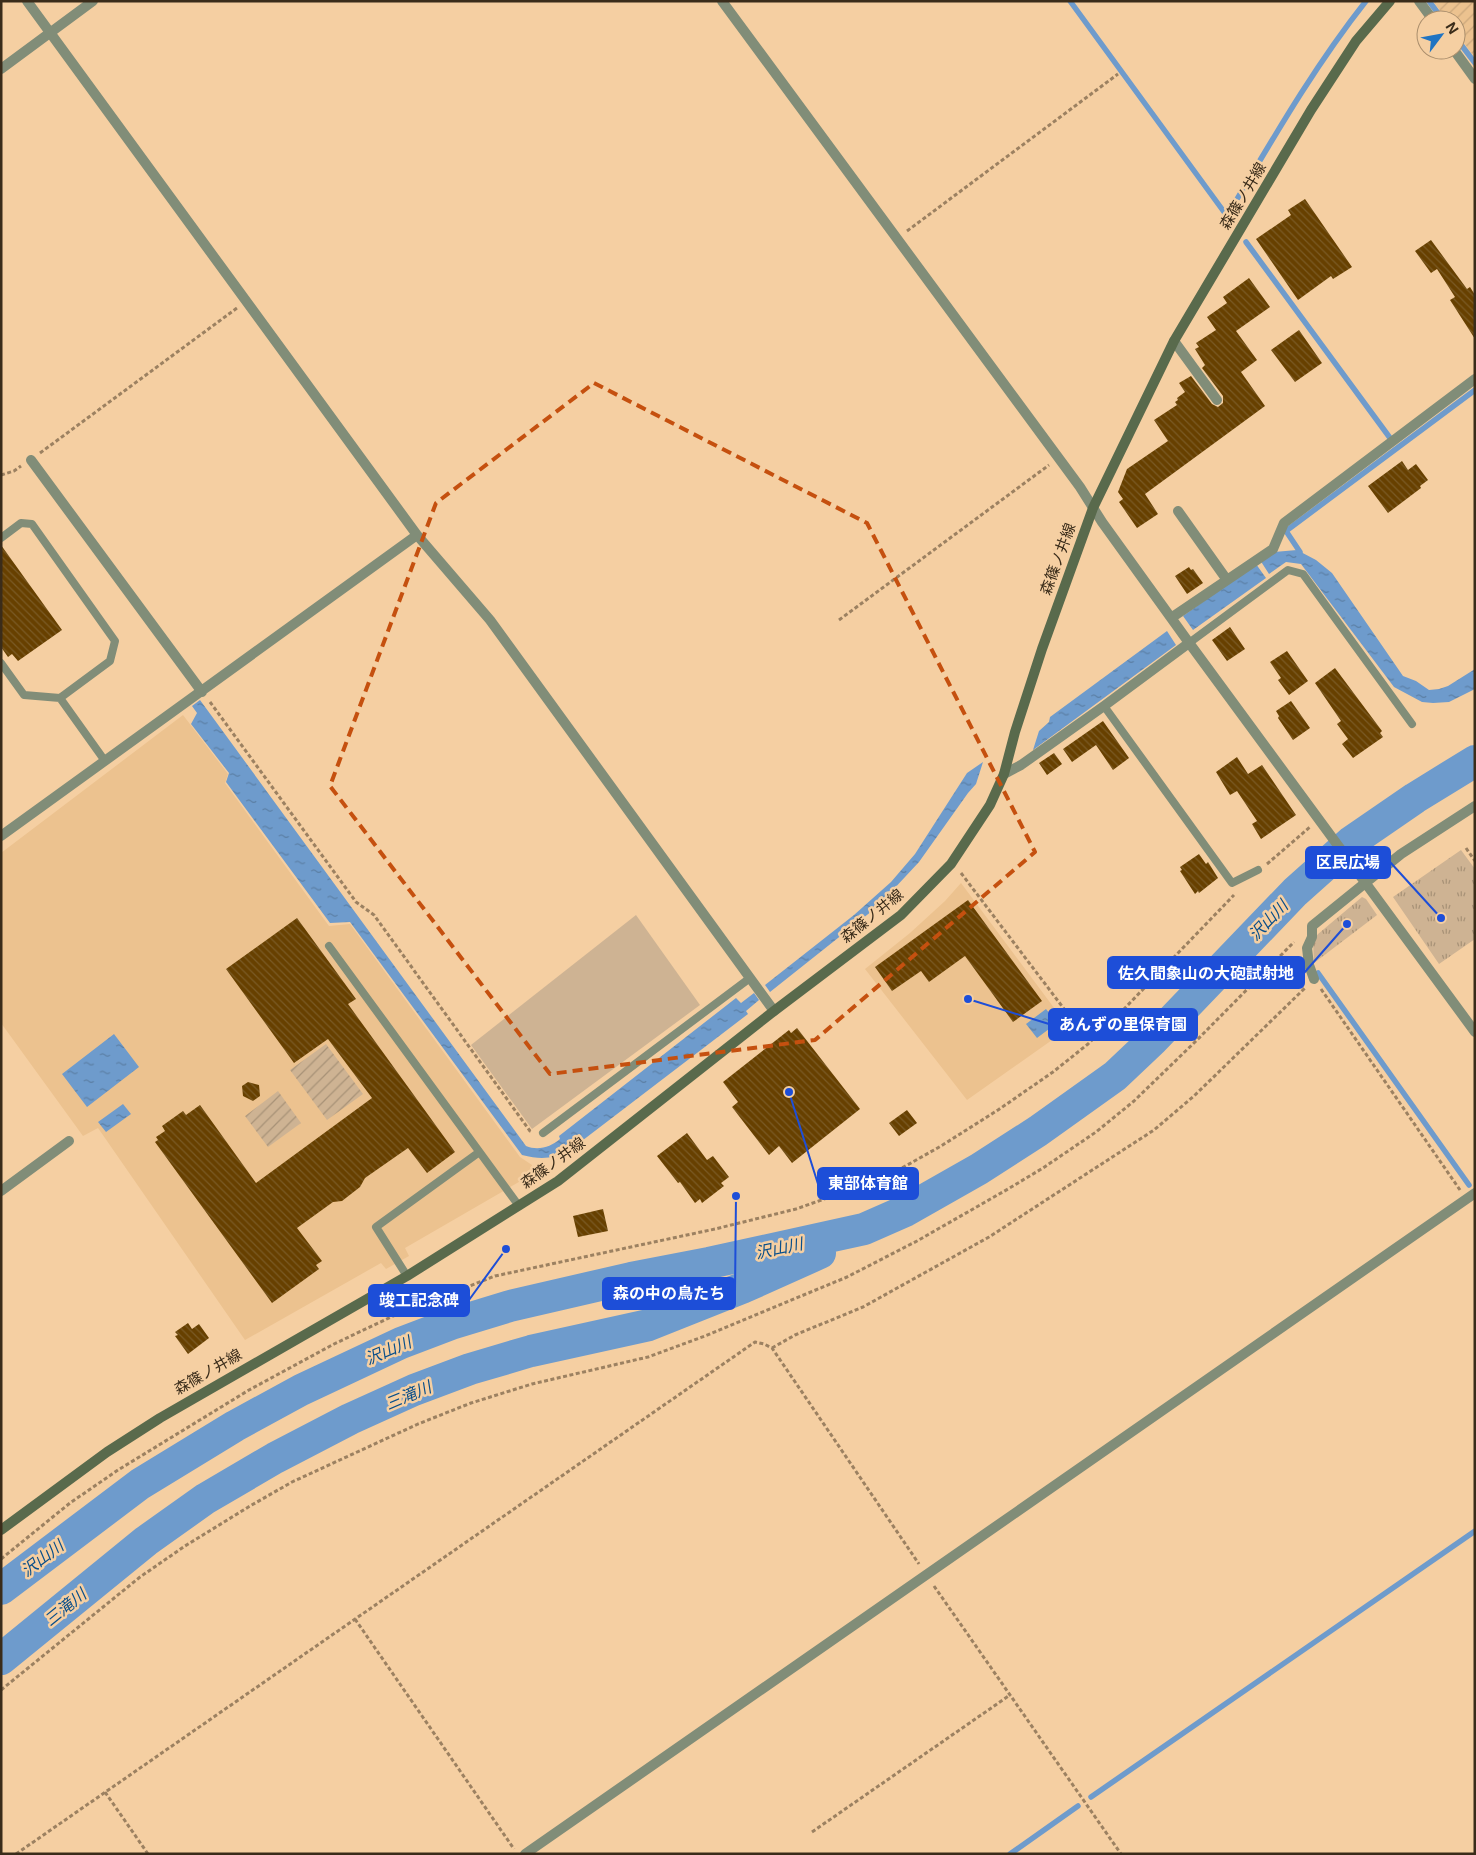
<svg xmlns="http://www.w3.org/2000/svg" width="1476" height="1855" font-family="Inter,'Noto Sans JP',sans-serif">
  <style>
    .built { fill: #ecc28f }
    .industrial { fill: url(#industrial-furrows) }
    .grass { fill: url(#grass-tufts) }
    .garden { fill: url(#garden-furrows) }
    .pitch { fill: #ceb393 }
    .water { fill: url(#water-ripples) }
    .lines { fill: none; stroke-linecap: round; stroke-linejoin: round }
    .stream { stroke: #6e9bcc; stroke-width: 5.5 }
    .river { stroke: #6e9bcc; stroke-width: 32 }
    .building { fill: url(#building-back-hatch) }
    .path { stroke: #9c8161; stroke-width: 3; stroke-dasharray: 4 2.5; stroke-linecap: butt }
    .lane { stroke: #818d78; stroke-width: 8 }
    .street { stroke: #818d78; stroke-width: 10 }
    .secondary { stroke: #596a4c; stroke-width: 10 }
    .marked { fill: none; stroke: #c5500f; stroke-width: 4; stroke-dasharray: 10 6; stroke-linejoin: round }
    .labels { text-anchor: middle; stroke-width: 5; stroke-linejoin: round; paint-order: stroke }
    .street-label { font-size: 15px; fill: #3a2c1a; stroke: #f5cfa2 }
    .water-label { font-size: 16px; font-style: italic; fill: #084e8a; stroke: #f5cfa2 }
    .leader { fill: none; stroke: #1d4ed8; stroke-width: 2 }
    .callout-dot { fill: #1d4ed8; stroke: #f5cfa2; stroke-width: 2 }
    .callout { fill: #1d4ed8; stroke: #1d4ed8; stroke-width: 2 }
    .callout-label { font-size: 16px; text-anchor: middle; font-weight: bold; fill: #fff }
  </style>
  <defs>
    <pattern id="industrial-furrows" width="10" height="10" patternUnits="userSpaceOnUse" patternTransform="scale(1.25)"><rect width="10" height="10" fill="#ecc28f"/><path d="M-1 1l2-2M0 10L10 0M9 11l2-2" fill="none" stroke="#cba77b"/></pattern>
    <pattern id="grass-tufts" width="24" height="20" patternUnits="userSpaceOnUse" patternTransform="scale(1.25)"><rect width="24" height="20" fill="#ceb393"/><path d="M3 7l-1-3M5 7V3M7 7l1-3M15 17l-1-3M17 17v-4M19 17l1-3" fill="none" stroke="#a89277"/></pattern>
    <pattern id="garden-furrows" width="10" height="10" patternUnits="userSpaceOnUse" patternTransform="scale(1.25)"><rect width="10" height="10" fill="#ceb393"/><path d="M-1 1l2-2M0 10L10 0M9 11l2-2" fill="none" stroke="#a89277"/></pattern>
    <pattern id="water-ripples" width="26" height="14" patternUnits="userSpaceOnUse" patternTransform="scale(1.25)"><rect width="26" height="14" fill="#6e9bcc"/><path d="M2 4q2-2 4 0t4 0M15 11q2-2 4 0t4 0" fill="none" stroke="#5b7fa5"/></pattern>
    <pattern id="building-back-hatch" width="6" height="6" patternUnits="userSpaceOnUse" patternTransform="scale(1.25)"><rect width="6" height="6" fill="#674000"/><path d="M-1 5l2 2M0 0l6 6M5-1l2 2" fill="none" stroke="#7a5a25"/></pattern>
  </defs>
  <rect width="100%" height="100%" fill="#f5cfa2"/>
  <path class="built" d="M183 715 228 774 225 783 329 926 350 924 520 1157 532 1165 531 1175 405 1248 409 1256 386 1269 381 1263 245 1340 98 1128 83 1136 1 1023V853Z
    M961 883 1069 1028 967 1100 865 969 910 933 945 901Z"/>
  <path class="industrial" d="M1433 1H1475V58L1456 32V20H1447Z"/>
  <path class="grass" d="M1461 850 1475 869V939L1439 964 1393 897Z
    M1362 897 1366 899 1377 915 1314 963 1313 941 1318 934Z"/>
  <path class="garden" d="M326 1044 363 1094 327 1120 290 1070Z
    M278 1091 301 1123 268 1147 245 1116Z"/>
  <path class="pitch" d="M636 915 700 1005 532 1129 471 1045Z"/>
  <path class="water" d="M1297 550 1316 560 1332 573 1403 676 1416 681 1429 690 1439 689 1448 686 1475 669V689L1449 702 1433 703 1422 702 1394 687 1301 564 1286 562 1269 574 1260 560 1274 552Z
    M1256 564 1266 578 1193 630 1183 616Z
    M1167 631 1176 645 1033 750 1039 731 1049 722 1050 717Z
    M200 700 526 1146C538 1151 551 1147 560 1139L559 1136 736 998 741 1003 754 993 759 1000 746 1011 748 1014 570 1150C552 1159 542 1160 522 1155L350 922 330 923 226 782 229 773 191 724 197 713 192 706Z
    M983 762 976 784 968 793 919 862 877 907 770 992 765 985 854 915 891 882 915 854 967 773Z
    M1046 1009 1057 1023 1037 1038 1026 1024Z
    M114 1034 139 1067 87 1107 62 1074Z
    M123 1104 131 1114 106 1132 98 1122Z"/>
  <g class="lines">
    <path class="stream" d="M1070 1 1227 216C1271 142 1313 68 1366 1
      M1429 1 1443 20
      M1456 38 1475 63
      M1246 242 1393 442
      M1300 552 1286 531 1475 390
      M1318 973 1469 1185
      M1091 1797 1475 1531
      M1010 1854 1078 1806"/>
    <path class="river" d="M1 1589 140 1484 235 1426 301 1390 401 1343 451 1324 510 1306 631 1278 709 1263 864 1229 905 1211 979 1169 1038 1131 1115 1076 1152 1041 1295 892 1351 842 1415 798 1475 761
      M1 1659 146 1541 205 1499 275 1458 350 1419 414 1390 470 1369 531 1351 649 1325 742 1288 820 1253"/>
  </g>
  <path class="building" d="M1305 199 1352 267 1333 279 1331 276 1298 300 1256 239 1291 215 1288 210Z
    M1431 240 1467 289 1470 287 1475 295V339L1450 300 1455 297 1437 269 1431 273 1415 251Z
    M1249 278 1270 307 1236 331 1257 360 1241 372 1265 406 1145 494 1158 514 1137 528 1119 502 1123 499 1118 492 1127 469 1168 441 1154 420 1177 405 1175 402 1178 400 1177 398 1185 392 1179 383 1191 376 1212 404 1218 407 1223 403V396L1202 368 1205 365 1195 349 1199 347 1196 343 1216 330 1207 317 1227 303 1223 297Z
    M1299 330 1322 363 1295 382 1271 350Z
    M1402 461 1408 470 1416 464 1428 480 1420 486 1421 488 1388 513 1368 486Z
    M1 545 62 630 18 661 12 654 8 657 1 647Z
    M1189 567 1191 570 1193 569 1203 583 1187 594 1175 576Z
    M1230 627 1245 649 1227 661 1212 640Z
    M1287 651 1308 681 1289 695 1278 680 1281 678 1270 662Z
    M1335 668 1382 731 1380 733 1383 737 1353 758 1342 744 1348 739 1337 724 1341 721 1315 683Z
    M1291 701 1310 728 1293 740 1278 718 1279 716 1276 711Z
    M1103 721 1129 758 1113 770 1096 745 1072 762 1063 749Z
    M1054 753 1062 764 1047 775 1039 763Z
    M1237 757 1248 774 1262 765 1296 815 1261 839 1252 824 1257 821 1237 791 1230 795 1216 772Z
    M1199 854 1206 864 1208 862 1218 878 1199 893 1198 891 1195 894 1180 871 1182 870 1180 867Z
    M968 900 1042 1001 1013 1022 965 956 929 982 921 971 892 991 875 967Z
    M297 918 356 999 348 1004 455 1152 427 1173 408 1148 365 1178 360 1187 342 1201 333 1202 297 1228 322 1261 316 1265 319 1269 272 1303 155 1142 158 1140 156 1137 165 1131 162 1126 183 1111 186 1115 200 1105 256 1183 372 1098 328 1039 294 1063 226 969Z
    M797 1028 860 1109 792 1163 779 1146 769 1155 732 1107 738 1102 723 1082 789 1030 791 1033Z
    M248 1082 259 1085 260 1096 253 1101 243 1096 242 1086Z
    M907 1110 917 1123 899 1136 889 1123Z
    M687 1133 707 1160 713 1156 729 1177 721 1183 724 1186 702 1203 700 1199 695 1203 680 1182 678 1183 657 1156Z
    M603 1209 608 1231 578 1237 573 1216Z
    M188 1323 192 1329 199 1324 209 1338 188 1354 175 1336 178 1335 175 1332Z"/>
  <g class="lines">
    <path class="path" d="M907 231 1118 74
      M40 453 237 308
      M1 475 14 471 21 466
      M839 620 1049 465
      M210 702 356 902 374 915 530 1131 532 1132
      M1466 848 1475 861
      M1267 864 1310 827
      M961 873 1074 1022
      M1321 989 1460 1190
      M772 1348 795 1335 863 1307 989 1237 1154 1130 1194 1096 1306 987
      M1 1559 70 1503 118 1470 249 1390 334 1344 393 1316 495 1276 715 1229 796 1209 847 1191 902 1168 941 1146 998 1110 1053 1072 1088 1044 1124 1009 1234 895
      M934 1586 1121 1854
      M355 1619 514 1849
      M1 1690 140 1577 185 1546 250 1506 292 1482 418 1424 471 1403 532 1384 648 1357 705 1336 847 1277 917 1241 1008 1189 1043 1168 1096 1132 1134 1101 1197 1040 1294 942
      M105 1792 148 1854
      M812 1832 1010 1695
      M16 1854 755 1342 764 1344 772 1348 919 1564"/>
    <path class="lane" d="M1 538 21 523 32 524 115 641 110 661 60 698 24 695 1 663
      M1189 643 1288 570 1303 574 1412 724
      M60 698 105 761
      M1104 706 1232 883 1258 870
      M329 946 519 1206
      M543 1133 750 978
      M407 1276 376 1227 478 1153"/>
    <path class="street" d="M27 1 417 535 490 620 774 1011
      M722 1 1080 487 1102 522 1187 640 1475 1032
      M1419 1 1433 20
      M1454 50 1475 79
      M1 69 93 1
      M1174 341 1217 400
      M31 460 202 692
      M1178 511 1227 580
      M1171 618 1273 549 1284 523 1475 379
      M1004 774 1021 765 1104 706 1189 643
      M1 836 417 535
      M1314 979 1309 965 1307 948 1312 937V926L1401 854 1475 806
      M1 1191 69 1141
      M525 1854 1475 1193"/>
    <path class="secondary" d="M1 1530 107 1452 160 1418 407 1276 558 1181 774 1011 901 915 951 864 990 805 1004 774 1015 732 1042 649 1093 508 1174 341 1311 110 1356 41 1390 1"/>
  </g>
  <path class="marked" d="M594 383 867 523 1035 852 815 1040 550 1074 330 786 436 503Z"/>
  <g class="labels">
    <g class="street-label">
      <text transform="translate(1243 196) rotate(-59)" y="5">森篠ノ井線</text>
      <text transform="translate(1058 559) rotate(-70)" y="5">森篠ノ井線</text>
      <text transform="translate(872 916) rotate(-39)" y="5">森篠ノ井線</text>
      <text transform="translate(553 1163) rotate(-36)" y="5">森篠ノ井線</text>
      <text transform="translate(208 1372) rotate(-30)" y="5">森篠ノ井線</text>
    </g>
    <g class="water-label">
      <text transform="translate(1268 920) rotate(-46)" y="6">沢山川</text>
      <text transform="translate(779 1248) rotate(-12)" y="6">沢山川</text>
      <text transform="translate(388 1350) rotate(-23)" y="6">沢山川</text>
      <text transform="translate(408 1395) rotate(-23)" y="6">三滝川</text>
      <text transform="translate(42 1558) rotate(-37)" y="6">沢山川</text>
      <text transform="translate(65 1607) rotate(-39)" y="6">三滝川</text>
    </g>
  </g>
  <path class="leader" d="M1441 918L1390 862M1347 924L1304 973M968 999L1049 1024M789 1092L818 1184M736 1196L735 1293M506 1249L469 1300"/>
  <g class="callout-dot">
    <circle cx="1441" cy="918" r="5"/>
    <circle cx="1347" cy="924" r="5"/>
    <circle cx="968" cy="999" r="5"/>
    <circle cx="789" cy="1092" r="5"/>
    <circle cx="736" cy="1196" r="5"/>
    <circle cx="506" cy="1249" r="5"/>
  </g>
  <g class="callout">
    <rect x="1306" y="847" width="84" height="31" rx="5"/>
    <rect x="1108" y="957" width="196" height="31" rx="5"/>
    <rect x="1049" y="1009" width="148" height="31" rx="5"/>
    <rect x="818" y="1168" width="100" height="31" rx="5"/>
    <rect x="603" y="1278" width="132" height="31" rx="5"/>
    <rect x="369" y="1285" width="100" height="31" rx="5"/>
  </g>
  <g class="callout-label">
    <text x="1348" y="868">区民広場</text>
    <text x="1206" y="979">佐久間象山の大砲試射地</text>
    <text x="1123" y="1030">あんずの里保育園</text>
    <text x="868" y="1189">東部体育館</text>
    <text x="669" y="1299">森の中の鳥たち</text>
    <text x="419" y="1306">竣工記念碑</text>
  </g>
  <rect width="1476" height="1855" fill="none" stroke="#3a2c1a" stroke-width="5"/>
  <g transform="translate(1441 35) rotate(58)"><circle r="24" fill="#f5cfa2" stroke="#aa8e6c"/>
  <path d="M0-4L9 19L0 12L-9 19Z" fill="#2074c2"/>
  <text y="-8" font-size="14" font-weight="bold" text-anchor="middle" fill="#3a2c1a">N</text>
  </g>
</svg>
